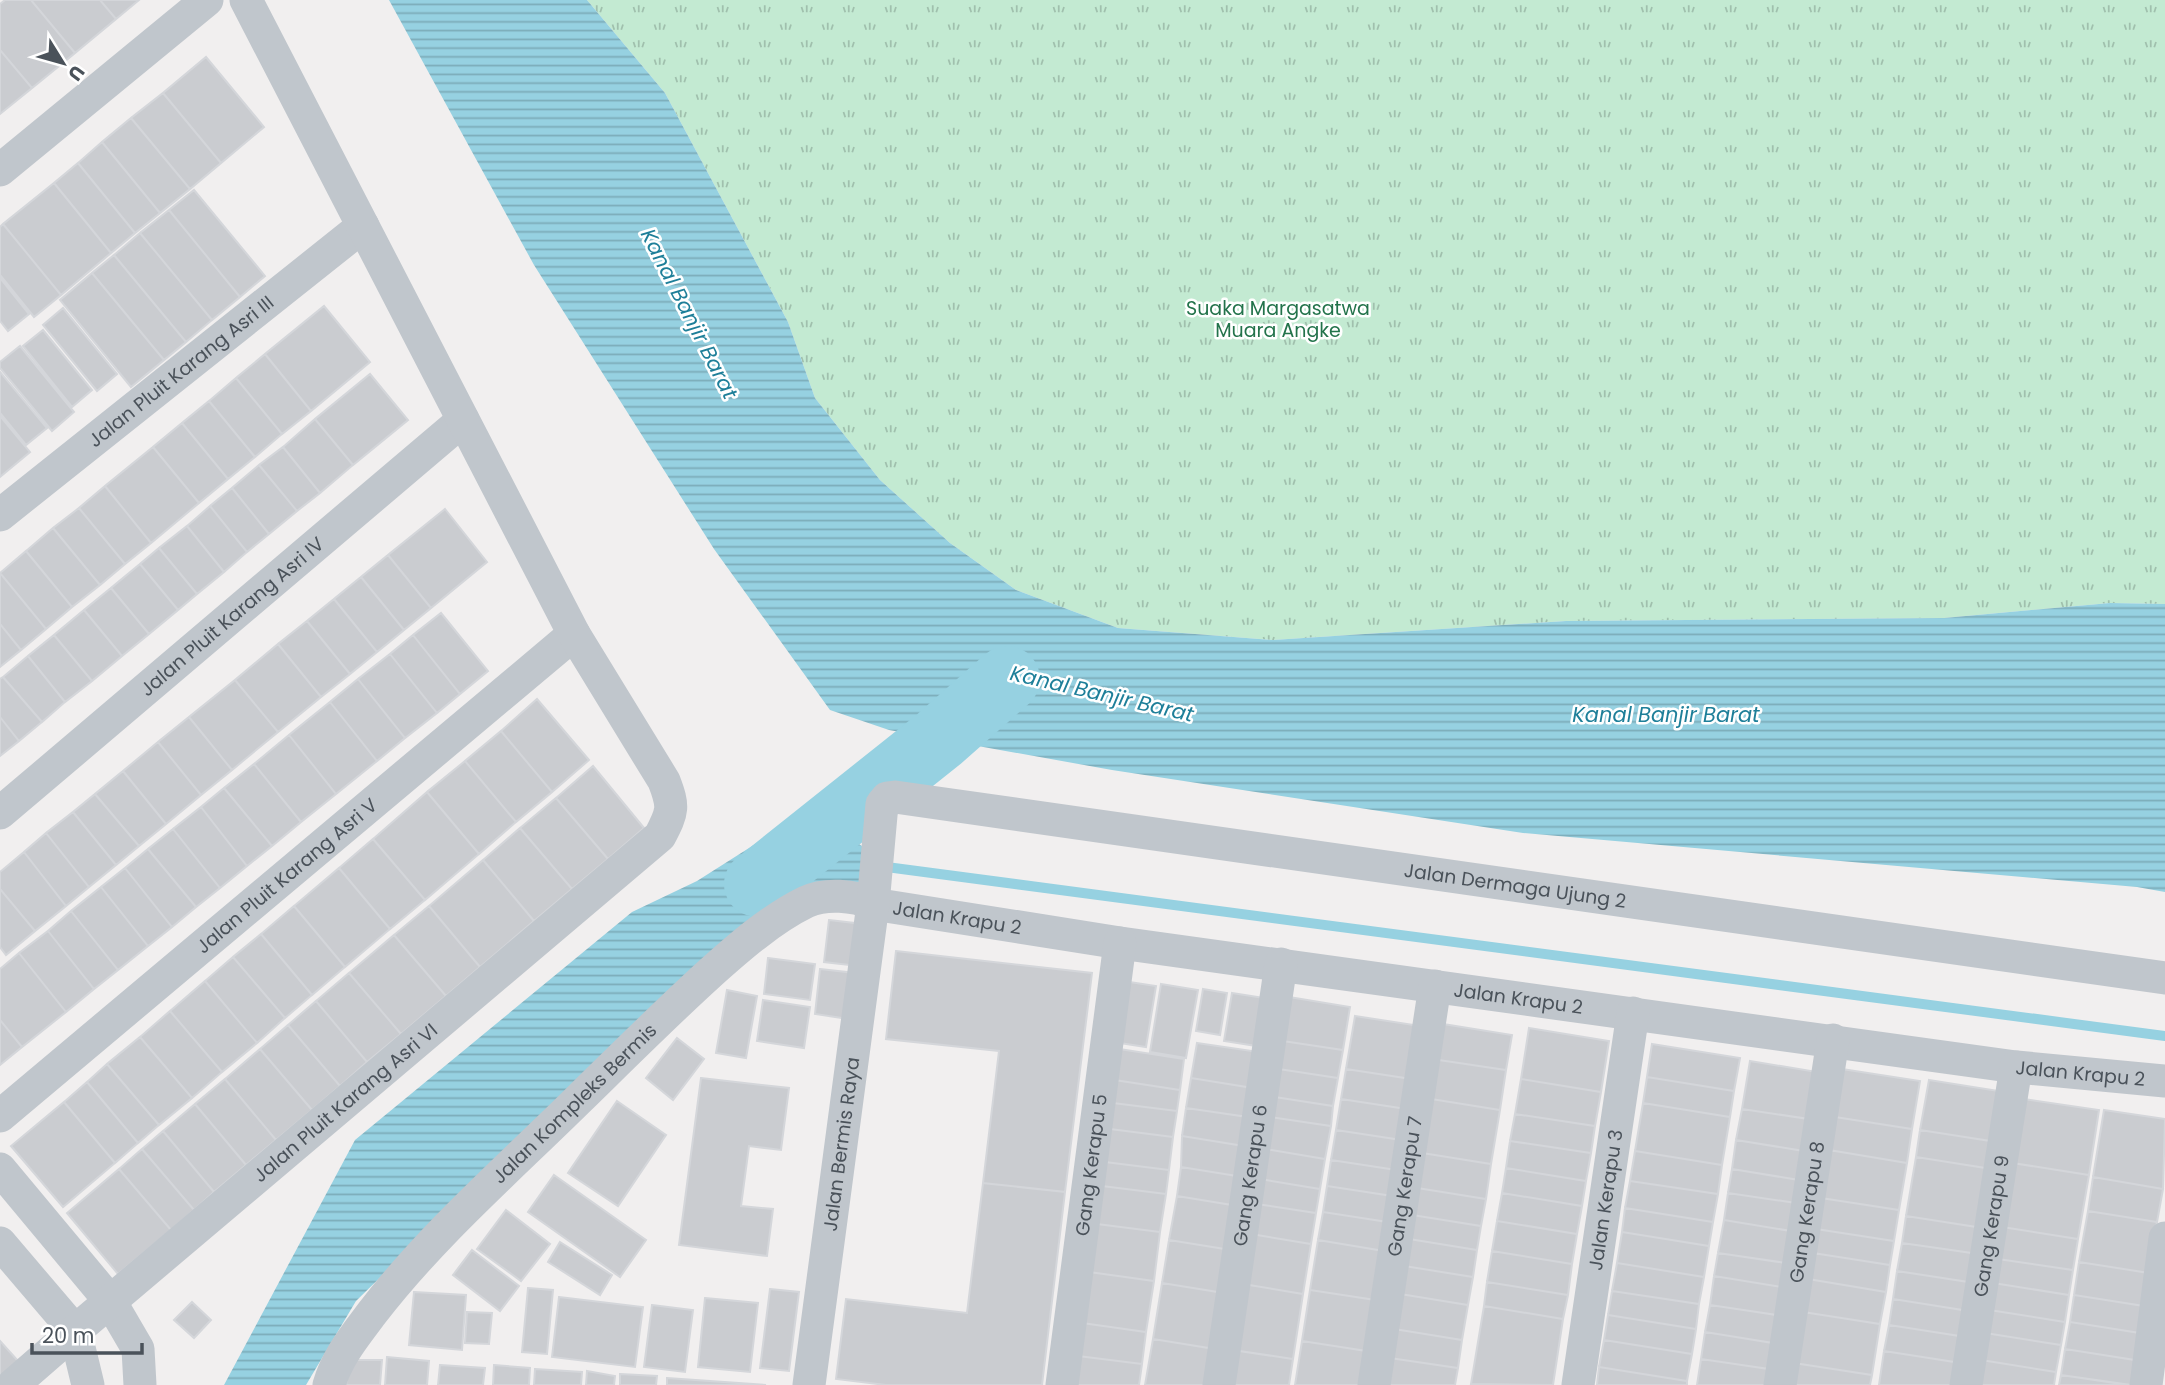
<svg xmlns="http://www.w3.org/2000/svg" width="2165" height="1385" font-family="Poppins,sans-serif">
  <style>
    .park { fill: url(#park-tufts) }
    .water { fill: url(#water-rules) }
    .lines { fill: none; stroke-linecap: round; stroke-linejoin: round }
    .stream { stroke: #96d1e1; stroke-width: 10 }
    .river { stroke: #96d1e1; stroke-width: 66 }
    .building { fill: #caccd0; stroke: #d4d6da; stroke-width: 2 }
    .street { stroke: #c0c6cc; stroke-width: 33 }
    .labels { text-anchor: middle; stroke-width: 5; stroke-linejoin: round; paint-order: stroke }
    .park-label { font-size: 19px; fill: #23734b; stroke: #fff }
    .street-label { font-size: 19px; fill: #4a525a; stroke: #fff }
    .water-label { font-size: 21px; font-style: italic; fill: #1e7f99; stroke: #fff }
  </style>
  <defs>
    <pattern id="park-tufts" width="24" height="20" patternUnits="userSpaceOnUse" patternTransform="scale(1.75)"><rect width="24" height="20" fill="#c3ead2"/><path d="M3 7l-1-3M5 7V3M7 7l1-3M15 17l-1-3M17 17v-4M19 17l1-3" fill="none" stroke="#a0c0ad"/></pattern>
    <pattern id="water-rules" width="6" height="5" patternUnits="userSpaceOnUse" patternTransform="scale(1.75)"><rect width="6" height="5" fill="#96d1e1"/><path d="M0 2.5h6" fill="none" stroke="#7cacb9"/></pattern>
  </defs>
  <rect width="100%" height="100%" fill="#f1efef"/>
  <path class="park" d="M587 0H2165V604L2110 603 1944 618 1566 621 1273 640 1118 628 1016 590 950 543 880 480 815 398 788 322 665 93Z"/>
  <path class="water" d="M389 0H587L665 93 788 322 815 398 880 480 950 543 1016 590 1118 628 1273 640 1566 621 1944 618 2110 603 2165 604V892L2137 887 1523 833 1112 770 889 730 830 710 714 549 534 265Z
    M806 812 862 846V895L815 892 525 1136 356 1301 306 1385H224L355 1140 632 912 697 881Z"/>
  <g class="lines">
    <path class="stream" d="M879 866 2165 1036"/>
    <path class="river" d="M757 884 939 739 1007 679"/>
  </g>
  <path class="building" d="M5 0H31L75 53 32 88 0 50V4Z
    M31 0H100L116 19 75 53Z
    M100 0H139L116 19Z
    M0 50 32 88 0 114Z
    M206 57 264 127 221 163 163 93Z
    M163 93 221 163 190 189 131 118Z
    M131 118 190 189 160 213 102 142Z
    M102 142 160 213 135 233 78 163Z
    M78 163 135 233 111 253 54 183Z
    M54 183 111 253 61 295 3 224Z
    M194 190 265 276 240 297 169 210Z
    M169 210 240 297 212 320 140 233Z
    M3 224 61 295 34 317 0 275V227Z
    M140 233 212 320 186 342 114 255Z
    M114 255 186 342 164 360 92 273Z
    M92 273 164 360 131 387 60 300Z
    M0 278 29 314 8 331 0 321Z
    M324 306 370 362 311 411 265 354Z
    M63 308 117 374 97 391 43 325Z
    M43 330 92 390 72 407 23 346Z
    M20 346 74 412 52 431 0 368V362Z
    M265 354 311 411 282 434 236 378Z
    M0 372 47 428 26 445 0 413Z
    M370 374 408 420 353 465 315 419Z
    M236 378 282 434 255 457 209 401Z
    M209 401 255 457 228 479 182 423Z
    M0 416 30 452 0 477Z
    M315 419 353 465 320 493 283 447Z
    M182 423 228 479 199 503 153 447Z
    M153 447 199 503 151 543 105 486Z
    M283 447 320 493 297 511 259 465Z
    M259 465 297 511 269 534 232 488Z
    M105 486 151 543 125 564 79 508Z
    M232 488 269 534 247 552 210 506Z
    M210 506 247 552 224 572 187 526Z
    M79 508 125 564 100 585 53 528Z
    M445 509 487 562 431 608 388 555Z
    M187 526 224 572 197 594 159 548Z
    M53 528 100 585 72 607 26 551Z
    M159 548 197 594 178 610 140 564Z
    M26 551 72 607 46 629 0 573Z
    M388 555 431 608 404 630 361 577Z
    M140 564 178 610 149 634 111 588Z
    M0 573 46 629 21 650 0 624Z
    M361 577 404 630 377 652 334 599Z
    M111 588 149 634 122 656 84 610Z
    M334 599 377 652 350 674 307 621Z
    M84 610 122 656 92 681 54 635Z
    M441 613 488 671 460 694 413 635Z
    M307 621 350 674 321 697 278 644Z
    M0 624 21 650 0 667Z
    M54 635 92 681 65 702 28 656Z
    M413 635 460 694 437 713 390 654Z
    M278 644 321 697 278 732 235 680Z
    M390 654 437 713 405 738 358 679Z
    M28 656 65 702 42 722 3 677Z
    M3 677 42 722 19 741 0 717V679Z
    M358 679 405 738 377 761 330 702Z
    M235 680 278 732 232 770 189 717Z
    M537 699 589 760 552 792 501 731Z
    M330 702 377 761 336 794 289 735Z
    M0 717 19 741 0 756Z
    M189 717 232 770 201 795 158 742Z
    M501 731 552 792 516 822 465 761Z
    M289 735 336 794 301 822 254 764Z
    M158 742 201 795 166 824 123 771Z
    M465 761 516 822 479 854 427 792Z
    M254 764 301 822 272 846 224 788Z
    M593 766 644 828 608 859 556 798Z
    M123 771 166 824 139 846 95 794Z
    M224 788 272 846 247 866 201 807Z
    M427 792 479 854 425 900 373 839Z
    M95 794 139 846 116 865 73 812Z
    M556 798 608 859 572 889 520 828Z
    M201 807 247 866 220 888 173 829Z
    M73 812 116 865 89 887 46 833Z
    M520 828 572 889 534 921 483 860Z
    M173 829 220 888 196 907 148 849Z
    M46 833 89 887 66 906 24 852Z
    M373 839 425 900 390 929 339 868Z
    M148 849 196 907 172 927 125 868Z
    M24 852 66 906 35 931 0 889V872Z
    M483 860 534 921 480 967 429 906Z
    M125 868 172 927 148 946 101 887Z
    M339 868 390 929 345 967 294 906Z
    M101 887 148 946 118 970 71 911Z
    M0 889 35 931 6 955 0 947Z
    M294 906 345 967 312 995 261 934Z
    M429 906 480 967 446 996 394 935Z
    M71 911 118 970 94 989 48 931Z
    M829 920 863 924 858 966 824 962Z
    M48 931 94 989 66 1012 19 953Z
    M261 934 312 995 285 1018 233 957Z
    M394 935 446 996 401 1034 349 973Z
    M896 951 1092 973 1065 1192 983 1183 999 1051 886 1039Z
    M19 953 66 1012 22 1047 0 1020V969Z
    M233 957 285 1018 257 1043 205 981Z
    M768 958 815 964 810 1000 764 994Z
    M820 969 855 973 849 1019 815 1014Z
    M349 973 401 1034 367 1062 316 1001Z
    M205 981 257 1043 222 1072 170 1011Z
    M1123 981 1156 986 1146 1047 1113 1042Z
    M1161 984 1198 990 1186 1058 1150 1052Z
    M1203 989 1227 993 1220 1035 1196 1031Z
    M727 990 757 996 746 1058 716 1053Z
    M1232 993 1271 999 1263 1047 1224 1041Z
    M1283 996 1350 1007 1343 1050 1276 1040Z
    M763 1000 810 1007 804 1048 757 1041Z
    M316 1001 367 1062 340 1086 288 1025Z
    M170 1011 222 1072 192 1098 140 1037Z
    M1355 1016 1427 1027 1418 1080 1346 1069Z
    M0 1020 22 1047 0 1065Z
    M1437 1023 1512 1035 1506 1070 1432 1059Z
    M288 1025 340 1086 312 1110 260 1049Z
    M1529 1028 1609 1041 1601 1092 1521 1079Z
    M140 1037 192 1098 159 1125 107 1064Z
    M677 1038 704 1059 673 1100 646 1078Z
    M1276 1040 1343 1050 1338 1078 1272 1068Z
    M1197 1043 1259 1052 1253 1088 1191 1078Z
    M1652 1044 1740 1058 1734 1091 1647 1077Z
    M1113 1048 1184 1059 1180 1090 1108 1079Z
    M260 1049 312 1110 276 1140 225 1079Z
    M1432 1059 1506 1070 1500 1110 1425 1098Z
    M1750 1061 1817 1072 1809 1119 1742 1109Z
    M107 1064 159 1125 138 1143 87 1082Z
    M1272 1068 1338 1078 1333 1106 1268 1096Z
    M1346 1069 1418 1080 1413 1110 1341 1099Z
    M1842 1069 1920 1081 1912 1129 1835 1117Z
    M1647 1077 1734 1091 1730 1117 1643 1103Z
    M701 1078 789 1088 781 1150 749 1146 741 1206 773 1209 767 1256 679 1245Z
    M1191 1078 1253 1088 1248 1117 1186 1108Z
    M225 1079 276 1140 246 1165 195 1104Z
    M1108 1079 1180 1090 1177 1111 1105 1102Z
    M1521 1079 1601 1092 1595 1126 1515 1114Z
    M1929 1080 2005 1092 1997 1142 1920 1130Z
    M87 1082 138 1143 115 1163 64 1102Z
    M1268 1096 1333 1106 1331 1126 1264 1116Z
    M1425 1098 1500 1110 1491 1164 1416 1152Z
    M2017 1098 2099 1110 2089 1175 2006 1162Z
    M1341 1099 1413 1110 1408 1141 1336 1130Z
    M617 1101 666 1135 618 1206 568 1173Z
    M64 1102 115 1163 63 1207 11 1146Z
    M1105 1102 1177 1111 1173 1137 1102 1128Z
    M1643 1103 1730 1117 1722 1165 1635 1151Z
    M195 1104 246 1165 214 1192 163 1131Z
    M1186 1108 1248 1117 1244 1146 1182 1136Z
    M1742 1109 1809 1119 1804 1151 1736 1140Z
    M2104 1110 2165 1119 2163 1189 2093 1177Z
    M1515 1114 1595 1126 1591 1153 1510 1141Z
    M1264 1116 1331 1126 1325 1159 1259 1148Z
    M1835 1117 1912 1129 1907 1163 1829 1150Z
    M1102 1128 1173 1137 1169 1170 1097 1161Z
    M1336 1130 1408 1141 1403 1171 1331 1160Z
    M1920 1130 1997 1142 1992 1169 1916 1157Z
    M163 1131 214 1192 194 1210 142 1149Z
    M1182 1136 1244 1146 1243 1177 1181 1167Z
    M1736 1140 1804 1151 1799 1180 1732 1169Z
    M1510 1141 1591 1153 1586 1181 1506 1168Z
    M1259 1148 1325 1159 1320 1189 1254 1178Z
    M142 1149 194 1210 171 1230 119 1169Z
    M1829 1150 1907 1163 1899 1210 1821 1198Z
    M1635 1151 1722 1165 1718 1194 1630 1181Z
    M1416 1152 1491 1164 1486 1199 1411 1187Z
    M1916 1157 1992 1169 1983 1228 1906 1216Z
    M1331 1160 1403 1171 1399 1197 1327 1186Z
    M1097 1161 1169 1170 1166 1194 1094 1185Z
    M2006 1162 2089 1175 2078 1239 1996 1226Z
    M1181 1167 1243 1177 1238 1206 1177 1196Z
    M1506 1168 1586 1181 1582 1206 1502 1193Z
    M119 1169 171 1230 118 1274 67 1213Z
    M1732 1169 1799 1180 1796 1203 1728 1193Z
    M554 1175 646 1240 620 1277 528 1212Z
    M2093 1177 2163 1189 2157 1222 2088 1211Z
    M1254 1178 1320 1189 1316 1213 1250 1203Z
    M1630 1181 1718 1194 1713 1222 1625 1208Z
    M983 1183 1065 1192 1042 1385H886L836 1379 846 1299 967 1313Z
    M1094 1185 1166 1194 1160 1232 1089 1223Z
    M1327 1186 1399 1197 1394 1223 1323 1212Z
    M1411 1187 1486 1199 1481 1226 1406 1214Z
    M1502 1193 1582 1206 1577 1234 1497 1221Z
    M1728 1193 1796 1203 1791 1231 1724 1220Z
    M1177 1196 1238 1206 1231 1250 1169 1240Z
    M1821 1198 1899 1210 1894 1241 1816 1229Z
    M1250 1203 1316 1213 1311 1244 1245 1233Z
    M1625 1208 1713 1222 1709 1246 1622 1232Z
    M506 1210 550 1244 521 1281 477 1249Z
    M2088 1211 2157 1222 2149 1273 2079 1262Z
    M1323 1212 1394 1223 1390 1252 1318 1240Z
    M1406 1214 1481 1226 1477 1250 1403 1238Z
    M1906 1216 1983 1228 1979 1254 1902 1243Z
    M1724 1220 1791 1231 1786 1263 1718 1253Z
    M1497 1221 1577 1234 1572 1264 1492 1251Z
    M1089 1223 1160 1232 1154 1281 1082 1271Z
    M1996 1226 2078 1239 2073 1270 1991 1258Z
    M1816 1229 1894 1241 1890 1265 1813 1253Z
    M1622 1232 1709 1246 1704 1277 1617 1263Z
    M1245 1233 1311 1244 1303 1294 1237 1283Z
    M1403 1238 1477 1250 1473 1277 1398 1265Z
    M1169 1240 1231 1250 1224 1293 1162 1283Z
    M1318 1240 1390 1252 1382 1301 1310 1290Z
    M560 1242 612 1275 600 1295 548 1262Z
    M1902 1243 1979 1254 1975 1283 1897 1271Z
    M472 1250 519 1286 500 1311 453 1275Z
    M1492 1251 1572 1264 1568 1295 1487 1282Z
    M1718 1253 1786 1263 1782 1287 1714 1276Z
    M1813 1253 1890 1265 1886 1292 1808 1279Z
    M1991 1258 2073 1270 2069 1295 1987 1282Z
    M2079 1262 2149 1273 2144 1306 2074 1295Z
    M1617 1263 1704 1277 1699 1304 1612 1291Z
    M1398 1265 1473 1277 1468 1305 1394 1293Z
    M1082 1271 1154 1281 1146 1332 1075 1322Z
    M1897 1271 1975 1283 1969 1311 1893 1299Z
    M1714 1276 1782 1287 1777 1315 1710 1305Z
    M1808 1279 1886 1292 1880 1324 1803 1312Z
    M1487 1282 1568 1295 1563 1319 1484 1306Z
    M1987 1282 2069 1295 2065 1322 1983 1309Z
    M1162 1283 1224 1293 1215 1349 1153 1339Z
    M1237 1283 1303 1294 1293 1359 1226 1349Z
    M528 1288 553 1290 547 1354 522 1352Z
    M770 1289 799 1292 789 1371 760 1368Z
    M1310 1290 1382 1301 1373 1352 1302 1341Z
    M1612 1291 1699 1304 1696 1329 1608 1315Z
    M414 1292 466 1295 462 1350 409 1345Z
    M1394 1293 1468 1305 1462 1340 1388 1328Z
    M2074 1295 2144 1306 2140 1333 2070 1322Z
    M559 1297 643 1307 635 1367 552 1357Z
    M705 1298 758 1303 750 1372 698 1367Z
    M1893 1299 1969 1311 1966 1337 1889 1325Z
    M192 1302 211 1320 194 1338 174 1320Z
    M652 1305 693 1310 685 1372 644 1367Z
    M1710 1305 1777 1315 1773 1343 1705 1332Z
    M1484 1306 1563 1319 1553 1385 1471 1384Z
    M1983 1309 2065 1322 2061 1345 1979 1332Z
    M467 1312 492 1313 489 1344 465 1343Z
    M1803 1312 1880 1324 1872 1375 1794 1363Z
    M1608 1315 1696 1329 1692 1354 1604 1340Z
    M1075 1322 1146 1332 1142 1364 1070 1355Z
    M2070 1322 2140 1333 2135 1360 2065 1349Z
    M1889 1325 1966 1337 1961 1363 1884 1351Z
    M1388 1328 1462 1340 1458 1368 1383 1357Z
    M1705 1332 1773 1343 1769 1369 1701 1359Z
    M1979 1332 2061 1345 2056 1372 1975 1359Z
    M1153 1339 1215 1349 1209 1385H1145Z
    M1604 1340 1692 1354 1687 1381 1599 1367Z
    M0 1341 18 1361 0 1377Z
    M1302 1341 1373 1352 1368 1385H1295Z
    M1226 1349 1293 1359 1289 1385H1221Z
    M2065 1349 2135 1360 2131 1385 2061 1375Z
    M1884 1351 1961 1363 1958 1385H1879Z
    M1070 1355 1142 1364 1139 1385H1066Z
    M387 1357 429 1361 427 1385H385Z
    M1383 1357 1458 1368 1455 1385H1379Z
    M1701 1359 1769 1369 1766 1385H1697Z
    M1975 1359 2056 1372 2054 1385H1970Z
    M350 1360H382L380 1385H346Z
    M1794 1363 1872 1375 1870 1385H1791Z
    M440 1365 485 1368 483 1385H438Z
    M494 1365 530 1368 529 1385H493Z
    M1599 1367 1687 1381V1385H1597Z
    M535 1369 582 1372 581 1385H534Z
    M587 1371 615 1376 614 1385H586Z
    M620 1374 657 1376 656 1385H620Z
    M2061 1375 2128 1385H2059Z
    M667 1378 766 1385H667Z"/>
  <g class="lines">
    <g class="street">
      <path d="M0 170 207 0"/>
      <path id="s1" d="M0 515 363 226"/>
      <path id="s2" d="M0 813 463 420"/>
      <path id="s3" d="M0 1116 574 634"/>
      <path d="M0 1169 110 1301 138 1349 140 1385"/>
      <path d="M0 1243 75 1331 88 1385"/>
      <path id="s4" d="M13 1385 75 1331 660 836C673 811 674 807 664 781L574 634 246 0"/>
      <path id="s5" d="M329 1385C337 1357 355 1336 372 1313 432 1235 508 1169 578 1100 621 1058 664 1015 708 975 737 949 771 919 806 902 825 893 854 895 873 904L1120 943 2016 1067 2165 1081"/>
      <path id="s6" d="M809 1385 873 904 882 804 887 798 895 797 2165 978"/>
      <path id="s7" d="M1062 1385 1120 943"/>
      <path id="s8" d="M1219 1385 1281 964"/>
      <path id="s9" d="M1374 1385 1435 986"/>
      <path id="s10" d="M1578 1385 1633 1013"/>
      <path id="s11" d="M1780 1385 1833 1040"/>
      <path id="s12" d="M1966 1385 2016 1067"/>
      <path d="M2146 1385 2165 1238"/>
    </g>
  </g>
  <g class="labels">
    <g class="park-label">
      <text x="1278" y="315">Suaka Margasatwa<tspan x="1278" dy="22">Muara Angke</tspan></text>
    </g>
    <g class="street-label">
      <text dy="7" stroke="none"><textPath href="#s1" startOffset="231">Jalan Pluit Karang Asri III</textPath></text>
      <text dy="7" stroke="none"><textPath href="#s2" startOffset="304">Jalan Pluit Karang Asri IV</textPath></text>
      <text dy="7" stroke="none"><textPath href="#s3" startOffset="374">Jalan Pluit Karang Asri V</textPath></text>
      <text dy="7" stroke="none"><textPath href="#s6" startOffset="1228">Jalan Dermaga Ujung 2</textPath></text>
      <text dy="7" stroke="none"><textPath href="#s5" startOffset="838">Jalan Krapu 2</textPath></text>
      <text dy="7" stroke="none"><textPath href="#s5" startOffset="1405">Jalan Krapu 2</textPath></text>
      <text dy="7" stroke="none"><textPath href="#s5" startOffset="1972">Jalan Krapu 2</textPath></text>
      <text dy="7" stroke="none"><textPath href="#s4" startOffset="436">Jalan Pluit Karang Asri VI</textPath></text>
      <text dy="7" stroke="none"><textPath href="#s5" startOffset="376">Jalan Kompleks Bermis</textPath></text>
      <text dy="7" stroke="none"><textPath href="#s6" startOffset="243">Jalan Bermis Raya</textPath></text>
      <text dy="7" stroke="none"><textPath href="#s7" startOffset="222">Gang Kerapu 5</textPath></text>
      <text dy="7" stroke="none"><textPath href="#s8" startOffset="212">Gang Kerapu 6</textPath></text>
      <text dy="7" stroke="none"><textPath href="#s9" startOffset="201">Gang Kerapu 7</textPath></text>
      <text dy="7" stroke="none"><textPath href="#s10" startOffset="187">Jalan Kerapu 3</textPath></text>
      <text dy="7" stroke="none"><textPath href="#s11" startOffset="175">Gang Kerapu 8</textPath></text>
      <text dy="7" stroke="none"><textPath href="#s12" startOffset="161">Gang Kerapu 9</textPath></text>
    </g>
    <g class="water-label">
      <text transform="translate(689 314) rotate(63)" y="7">Kanal Banjir Barat</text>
      <text transform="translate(1102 694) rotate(13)" y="7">Kanal Banjir Barat</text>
      <text x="1666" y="722">Kanal Banjir Barat</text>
    </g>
  </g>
  <g transform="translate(63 63) rotate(127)" stroke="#ffffff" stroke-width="5" paint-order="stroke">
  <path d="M0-5L12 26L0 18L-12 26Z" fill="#4a525a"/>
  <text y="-10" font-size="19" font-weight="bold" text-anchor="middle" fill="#4a525a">U</text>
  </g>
  <path d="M32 1343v10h110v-10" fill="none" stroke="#4a525a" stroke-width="3.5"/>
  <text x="42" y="1343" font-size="21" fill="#4a525a" stroke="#ffffff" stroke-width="5" paint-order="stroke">20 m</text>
</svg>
